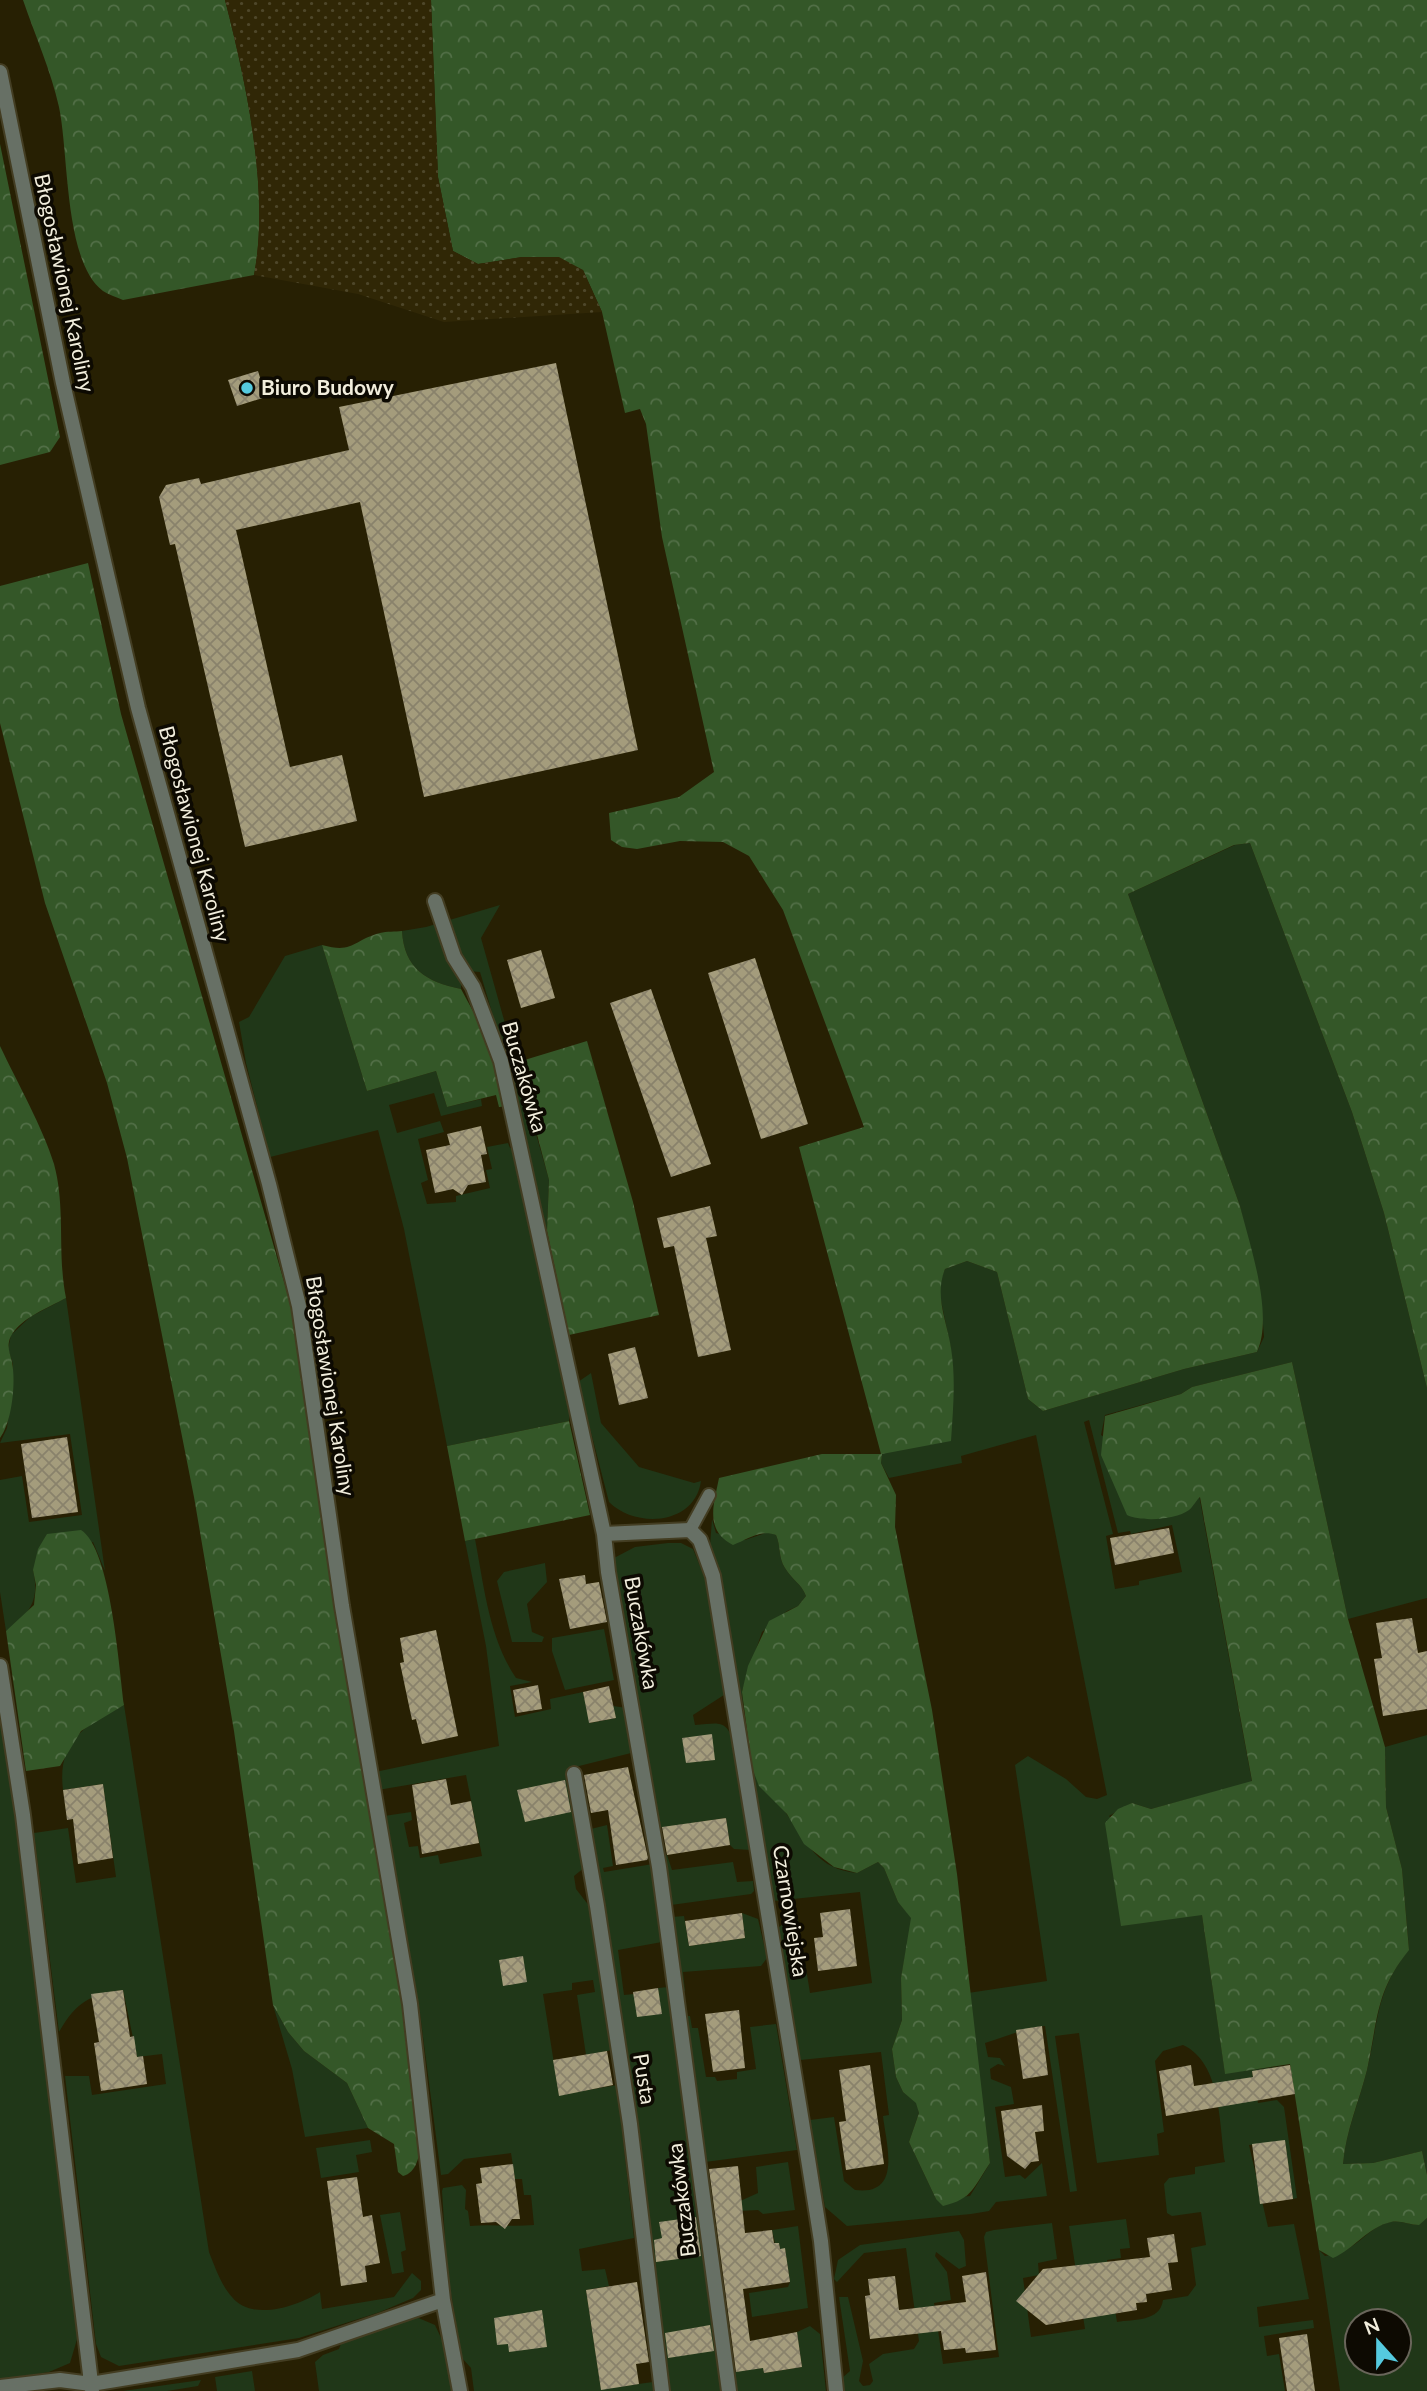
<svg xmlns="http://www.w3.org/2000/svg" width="1427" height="2391" font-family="Lato,sans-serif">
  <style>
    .grass { fill: #203718; fill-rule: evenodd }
    .forest { fill: url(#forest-crowns) }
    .sand { fill: url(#sand-dots) }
    .building { fill: url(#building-cross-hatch) }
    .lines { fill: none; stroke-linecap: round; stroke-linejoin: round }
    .lane-casing { stroke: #433d22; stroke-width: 16 }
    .street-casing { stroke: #433d22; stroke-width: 18 }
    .lane { stroke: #677065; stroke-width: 12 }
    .street { stroke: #677065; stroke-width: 14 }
    .poi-dot { fill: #55cadf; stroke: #0d0a02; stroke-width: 2.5 }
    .labels { text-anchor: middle; stroke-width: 7; stroke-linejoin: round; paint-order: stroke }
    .street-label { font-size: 21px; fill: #f2eedd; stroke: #0d0a02 }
    .poi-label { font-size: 21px; font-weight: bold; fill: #f2eedd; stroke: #0d0a02; text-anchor: start }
  </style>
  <defs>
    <pattern id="forest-crowns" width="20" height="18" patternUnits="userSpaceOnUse" patternTransform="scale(1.75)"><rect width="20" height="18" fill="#345728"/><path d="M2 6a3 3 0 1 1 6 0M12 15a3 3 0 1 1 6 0" fill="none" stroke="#526f47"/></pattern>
    <pattern id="sand-dots" width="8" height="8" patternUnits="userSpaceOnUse" patternTransform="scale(1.75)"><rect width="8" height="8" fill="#302706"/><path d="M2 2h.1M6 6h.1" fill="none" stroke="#4e472a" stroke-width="1.8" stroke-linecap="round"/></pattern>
    <pattern id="building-cross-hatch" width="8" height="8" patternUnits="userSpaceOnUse" patternTransform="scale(1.75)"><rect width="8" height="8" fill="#a49c7c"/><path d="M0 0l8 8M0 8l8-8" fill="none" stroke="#89826b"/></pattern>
  </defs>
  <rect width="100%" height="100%" fill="#272003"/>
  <path class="grass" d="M1250 843 1352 1112 1384 1213 1427 1388V1598L1348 1619 1292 1362 1192 1387 1181 1394 1105 1415 1101 1435 1199 1495 1252 1782 1151 1809 1132 1803 1109 1816 1202 1915 1225 2073 1290 2065 1252 2072 1258 2103 1277 2100 1284 2107 1297 2198 1293 2199 1285 2141 1249 2145 1268 2227 1294 2224 1309 2299 1257 2307 1259 2327 1313 2320 1314 2328 1264 2336 1267 2356 1279 2354 1285 2391H842L841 2379 850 2371 839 2297H848L863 2361 859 2381 863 2386 870 2385 873 2381 869 2364 883 2354 914 2349 919 2341 906 2248 864 2253 837 2282 834 2279 838 2260 860 2245 959 2231 964 2240 966 2266 959 2269 936 2252 935 2256 947 2272 951 2300 934 2303 943 2364 999 2357 984 2237 986 2232 994 2230 1052 2223 1057 2259 1038 2263 1039 2275 1023 2278 1031 2337 1085 2329 1069 2226 1126 2219 1130 2248 1120 2249 1121 2258 1107 2260 1117 2322C1134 2319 1160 2322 1163 2300L1188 2296 1196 2285 1191 2248 1206 2245 1201 2212 1172 2216 1167 2213 1164 2184 1169 2178 1195 2174V2167L1225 2162C1219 2125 1222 2063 1183 2045L1163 2051 1155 2061 1164 2132 1157 2134 1159 2155 1097 2163 1079 2033 1055 2036 1077 2191 1070 2192 1045 2026C1023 2028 1006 2037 985 2043L988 2057 1000 2058 1005 2066 998 2064 990 2069 991 2079 1011 2087 1014 2104 995 2107 1005 2177 1020 2175 1025 2179 1042 2163 1047 2196 996 2202 989 2211 971 2214 847 2226 825 2207 810 2120 834 2117 844 2181 855 2190C903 2196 886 2144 883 2116L889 2115 881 2052 800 2060 778 1928 789 1919H798L810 1993 872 1983 860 1892 774 1901 752 1768C762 1792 775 1796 788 1816 808 1844 817 1869 857 1873L878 1862 884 1868 898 1902 912 1918 901 1978 902 2020 892 2049 896 2077 903 2092 917 2103 919 2113 909 2142 936 2199 970 2196 990 2163 968 1993 1047 1981 1015 1765 1028 1756 1066 1779 1086 1797 1097 1799 1107 1795 1036 1435 961 1456 962 1463 889 1478 881 1463 882 1454 951 1349 938 1286 945 1269 967 1261 997 1272 1028 1399 1043 1411 1184 1369 1257 1352 1264 1337 1262 1311 1240 1206 1128 894 1235 845ZM1089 1420 1118 1533 1130 1531 1131 1534 1172 1525 1182 1572 1139 1581V1585L1115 1589 1106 1536 1113 1534 1084 1422Z
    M500 905 481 938 549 1180 547 1231 513 1083 480 972 468 971 461 979V989C426 982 404 968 402 931L426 927Z
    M322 945 367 1091 436 1071 447 1107 481 1099 482 1106 441 1116 434 1093 389 1105 397 1133 440 1121 444 1132 418 1139 428 1180 421 1183 427 1204 456 1202V1196L490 1188 486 1170 492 1169 487 1147 508 1143 510 1148 516 1149 570 1406 569 1421 447 1446 404 1229 378 1130 270 1157 246 1063 239 1022 249 1017 285 956Z
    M66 1298 105 1571 93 1542 33 1570C40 1600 30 1614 6 1631L0 1592V1480L22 1476 29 1522 82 1515 70 1434 0 1443 7 1428 12 1388 13 1364 8 1349 11 1335 30 1317Z
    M591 1373 601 1423 639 1467 694 1483 701 1481C695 1525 636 1529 609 1502L578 1382Z
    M712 1519 716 1533 745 1540 768 1532 776 1535C781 1546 778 1557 785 1568 792 1580 801 1583 806 1596L798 1606 787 1611 762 1632 742 1691 745 1729 722 1586 710 1546Z
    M475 1539C484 1586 489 1638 516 1678L532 1682 510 1686 515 1717 551 1709 550 1699 583 1692 590 1723 616 1718 613 1706 627 1708 635 1752 567 1769 585 1867 574 1876 576 1889 590 1907 612 2050 586 2055 577 1995 595 1992 593 1980 572 1983V1990L543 1994 559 2095 617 2085 634 2238 579 2249 582 2271 605 2269 609 2286 586 2290 601 2389 653 2382 654 2391H474L471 2368 462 2358 447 2270 442 2191 443 2188 462 2185 466 2190 465 2209 468 2211 470 2226C492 2224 511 2227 534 2225L531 2195H524L522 2179H515L511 2153 464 2159 448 2174 441 2175 419 2006 384 1816 411 1812 412 1820 404 1823 409 1847 418 1846 420 1858 438 1855 440 1864 482 1856 466 1775 378 1790 375 1772 499 1746 486 1646 465 1541Z
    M668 1543H681L693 1549 707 1583 727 1693 693 1715 695 1725C718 1724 725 1718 734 1742L751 1850 734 1849 730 1845 726 1818 659 1828 614 1558 635 1547Z
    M545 1563 547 1582 527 1604 532 1632 544 1637 542 1642H512L497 1581 504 1572Z
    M604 1629 614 1680 565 1690 552 1651V1638Z
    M0 1699 30 1921 78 2336 70 2363 49 2372 0 2380Z
    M124 1705 209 2252C215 2267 221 2285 232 2297 252 2322 298 2306 320 2292L322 2309 394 2297 412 2273 421 2281V2290L413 2298 380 2312 299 2338 119 2366 101 2357 96 2344 65 2076H89L92 2095 166 2084 162 2054 137 2057 123 1990C91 1994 76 2002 59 2032L34 1833 68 1828 76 1883 116 1877 103 1784 63 1790C57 1741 85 1725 124 1705Z
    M1427 1735V2175L1422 2151 1373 2163 1343 2164C1346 2130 1359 2103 1367 2070 1379 2020 1375 1993 1409 1949L1402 1869 1386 1807 1385 1747Z
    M607 1825 613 1866 603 1868 604 1872 653 1864 662 1942 618 1950 624 1995 634 1994 661 2014 658 1988 669 1987 700 2240 723 2391H669L642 2174 591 1829Z
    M663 1855H667L672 1870 733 1862 737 1882 753 1881 754 1891 751 1894 671 1905Z
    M742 1913 758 1919 767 1958 761 1966 683 1972 685 1991H682L672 1917 684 1916 689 1946 745 1938Z
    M273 2005 288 2032 304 2051 347 2083 368 2128 305 2137 292 2069Z
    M685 2016H690L692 2028H698L706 2077H715L717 2081 737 2079V2072L756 2069 750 2027 776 2024 797 2150 705 2162Z
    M370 2140 372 2152 356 2155 359 2172 321 2178 316 2148Z
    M788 2162 795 2210 763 2214 758 2210 739 2211 738 2202 758 2193 756 2167Z
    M400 2212 406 2250 401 2252 404 2272 392 2274 380 2215Z
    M1427 2218V2391H1340L1319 2250 1325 2256C1359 2252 1363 2229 1390 2222 1400 2220 1409 2225 1418 2225ZM1357 2321H1399V2363H1357Z
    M798 2226 808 2308 752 2317 749 2293 788 2287 790 2282 785 2249H780L779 2243H775L772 2230Z
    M416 2317 435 2325 442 2340 452 2391H319L315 2362 323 2355 339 2349 342 2341Z
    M810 2326 820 2334 826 2391H735L732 2372 749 2370 752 2342 758 2339 764 2373 802 2367 797 2332Z
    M252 2371 255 2391H217L215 2377Z
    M201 2380 198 2386 167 2391H123Z"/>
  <path class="forest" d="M23 0H225C246 82 270 192 254 275L123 300C117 297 109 295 103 291 64 262 69 154 59 107 51 71 35 35 23 0Z
    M431 0H1427V1388L1384 1213 1352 1112 1250 843 1234 845 1128 894 1240 1206C1250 1246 1274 1315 1257 1352L1184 1369 1043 1411 1028 1399 997 1272 967 1261 945 1269C934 1296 947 1321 951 1348 956 1379 953 1410 951 1441L882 1454 881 1463 896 1495 895 1527 932 1710 957 1874 990 2163C974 2186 973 2199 943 2206L936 2199 909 2142 919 2113 916 2103 903 2092 896 2077 892 2049 902 2020 901 1978 911 1918 898 1902 884 1868 878 1862 857 1873 834 1867 804 1844 787 1814 759 1786 752 1768 742 1692 748 1666 769 1621 798 1606 806 1596C801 1583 792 1580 785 1568 778 1557 781 1546 776 1535 760 1529 747 1540 733 1545 704 1530 714 1504 719 1478L822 1454H881L799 1147 864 1127 783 910 749 856 723 842 680 841 637 849 622 847 611 840 609 813 679 797 714 772 662 537 646 424 640 409 625 413 602 312 583 270 522 257 478 264 453 251 438 177Z
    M0 144 60 437 50 452 0 465Z
    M88 563 121 714 293 1313 331 1574 412 2066C415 2091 434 2168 403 2176L398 2172 394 2144 368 2128 347 2083 304 2051 288 2032 273 2005 234 1731 194 1497 127 1158 107 1083 45 903 0 723V586Z
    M402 931C404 968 426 982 461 989L487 1037 507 1106 499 1107 496 1095 447 1107 436 1071 367 1091 322 945C354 954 353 940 380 933 387 931 395 932 402 931Z
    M587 1041 633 1202 659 1315 569 1335 547 1231 549 1180 518 1062Z
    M0 1046C17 1082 43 1128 54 1164 66 1208 57 1254 66 1298 48 1308 22 1317 11 1336 6 1346 10 1353 12 1362 16 1383 12 1422 0 1438Z
    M1292 1362 1348 1619 1385 1747 1386 1807 1402 1869 1409 1950C1375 1992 1378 2020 1367 2070 1359 2102 1346 2130 1343 2164L1373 2163 1422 2151 1427 2175V2218L1419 2225C1409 2225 1400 2220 1391 2222 1368 2227 1354 2249 1333 2258L1319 2250 1290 2064 1225 2074 1202 1915 1121 1926 1105 1823 1118 1809 1132 1803 1151 1809 1252 1781 1200 1497C1197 1499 1193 1507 1189 1510 1176 1520 1141 1522 1127 1515L1101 1455 1105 1416 1181 1394 1192 1387Z
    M569 1421 590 1515 465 1541 447 1446Z
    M81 1530C111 1549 119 1668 124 1705L81 1731 60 1766 26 1771 6 1631 34 1605 36 1585 33 1570 38 1549 47 1534Z"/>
  <path class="sand" d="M225 0H431L438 177 453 251 478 264 522 257H559L583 270 602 312 444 322 358 294 254 275C270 191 246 82 225 0Z"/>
  <path class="building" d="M556 363 638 750 424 797 360 502 236 530 290 767 342 755 357 821 245 847 175 544 170 545 159 497 166 485 199 478 201 484 349 450 339 407Z
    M258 371 266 397 237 406 228 380Z
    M541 950 555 998 521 1008 507 960Z
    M755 958 808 1124 761 1139 708 973Z
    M651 989 711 1164 671 1177 610 1003Z
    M481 1126 487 1154 481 1155 486 1182 468 1185 462 1195 453 1189 435 1193 426 1150 450 1145 447 1134Z
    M710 1206 717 1236 706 1238 731 1350 698 1357 674 1246 664 1248 657 1218Z
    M635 1347 648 1398 619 1405 608 1354Z
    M67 1437 78 1512 32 1518 21 1444Z
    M1169 1528 1174 1553 1115 1565 1110 1538Z
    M585 1575 586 1584 599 1582 607 1622 570 1629 559 1579Z
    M1412 1618 1418 1653 1427 1651V1709L1383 1716 1374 1659 1382 1658 1376 1623Z
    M436 1630 458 1736 422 1744 416 1719 412 1720 400 1663 404 1662 400 1638Z
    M538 1685 542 1709 517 1713 513 1690Z
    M609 1686 616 1718 589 1723 583 1692Z
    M712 1734 715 1760 686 1763 682 1738Z
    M628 1767 648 1858 647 1860 616 1865 608 1810 591 1813 584 1775Z
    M446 1779 451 1805 471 1801 479 1843 422 1854 412 1785Z
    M565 1780 571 1812 525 1822 517 1790Z
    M103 1784 113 1858 78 1864 73 1819 67 1820 63 1790Z
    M726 1818 730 1845 667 1855 662 1827Z
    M850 1909 857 1966 818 1971 814 1938 823 1937 820 1913Z
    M742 1913 745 1938 689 1946 685 1921Z
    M523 1956 527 1982 503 1986 499 1960Z
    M658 1988 662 2014 637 2017 633 1992Z
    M123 1990 130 2037 134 2036 137 2057 143 2056 147 2084 101 2091 94 2043 99 2042 91 1994Z
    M739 2010 745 2068 713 2072 705 2014Z
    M1042 2026 1048 2075 1023 2079 1016 2030Z
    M607 2051 613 2085 559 2096 553 2060Z
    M870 2065 884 2164 846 2170 839 2122 846 2121 839 2070Z
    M1191 2065 1194 2086 1253 2077 1252 2071 1290 2065 1295 2094 1166 2116 1159 2071Z
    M1042 2105 1044 2131 1035 2132 1039 2161 1031 2162 1025 2169 1007 2156 1001 2111Z
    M1285 2140 1293 2199 1260 2204 1252 2144Z
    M513 2164 520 2219H512L505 2229 496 2222 481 2223 476 2184 482 2183 480 2168Z
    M738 2166 745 2233 772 2230 774 2243H779L780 2249 785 2248 790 2282 743 2289 750 2341 797 2332 802 2367 764 2373 763 2368 736 2372 709 2169Z
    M357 2177 363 2217 372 2215 380 2263 365 2266 367 2282 341 2286 327 2181Z
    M696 2217 701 2256 656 2262 654 2240 662 2238 659 2222Z
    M1174 2234 1178 2262 1168 2263 1172 2290 1146 2294 1147 2302 1136 2303 1137 2310 1046 2325 1016 2301 1043 2269 1150 2257 1147 2238Z
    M986 2272 996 2350 966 2353 965 2348 944 2350 941 2331 870 2339 865 2296 870 2295 868 2279 895 2276 899 2310 966 2302 962 2276Z
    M637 2282 649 2362 636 2364 639 2384 601 2390 586 2290Z
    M542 2310 547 2347 509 2352 508 2344 497 2345 494 2318Z
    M710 2325 714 2351 668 2358 665 2333Z
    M1307 2334 1315 2391H1287L1279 2338Z"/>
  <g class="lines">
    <defs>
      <path id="lane" d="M690 1530 709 1495"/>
      <path id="street" d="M0 72 63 383 138 708 269 1184 299 1306 342 1606 410 2004 443 2300 460 2391
        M435 901 454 957 473 987 501 1061 604 1534 608 1572 659 1867 729 2391
        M604 1534 690 1530 700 1540 713 1576 808 2159 821 2241 836 2391
        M0 1666 23 1815 92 2391
        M574 1774 597 1906 630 2124 662 2391
        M0 2387 60 2380 91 2384 298 2350 443 2300"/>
    </defs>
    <use href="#lane" class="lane-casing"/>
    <use href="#street" class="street-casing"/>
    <use href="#lane" class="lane"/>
    <use href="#street" class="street"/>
  </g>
  <circle class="poi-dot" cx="247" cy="388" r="7"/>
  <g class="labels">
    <g class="street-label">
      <text transform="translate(64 283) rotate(78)" y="7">Błogosławionej Karoliny</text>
      <text transform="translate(194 834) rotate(75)" y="7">Błogosławionej Karoliny</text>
      <text transform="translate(524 1077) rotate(74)" y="7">Buczakówka</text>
      <text transform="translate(330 1386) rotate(81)" y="7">Błogosławionej Karoliny</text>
      <text transform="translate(641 1633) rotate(80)" y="7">Buczakówka</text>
      <text transform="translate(790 1911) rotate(81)" y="7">Czarnowiejska</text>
      <text transform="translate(644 2079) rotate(81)" y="7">Pusta</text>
      <text transform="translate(682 2200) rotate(-97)" y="7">Buczakówka</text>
    </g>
    <g class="poi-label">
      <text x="261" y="395">Biuro Budowy</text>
    </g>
  </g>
  <g transform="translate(1378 2342) rotate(339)"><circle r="33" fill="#0d0a02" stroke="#69655a" stroke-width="2"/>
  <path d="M0-5L12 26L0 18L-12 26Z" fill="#55cadf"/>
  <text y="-10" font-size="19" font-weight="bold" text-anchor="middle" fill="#f2eedd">N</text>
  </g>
</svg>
